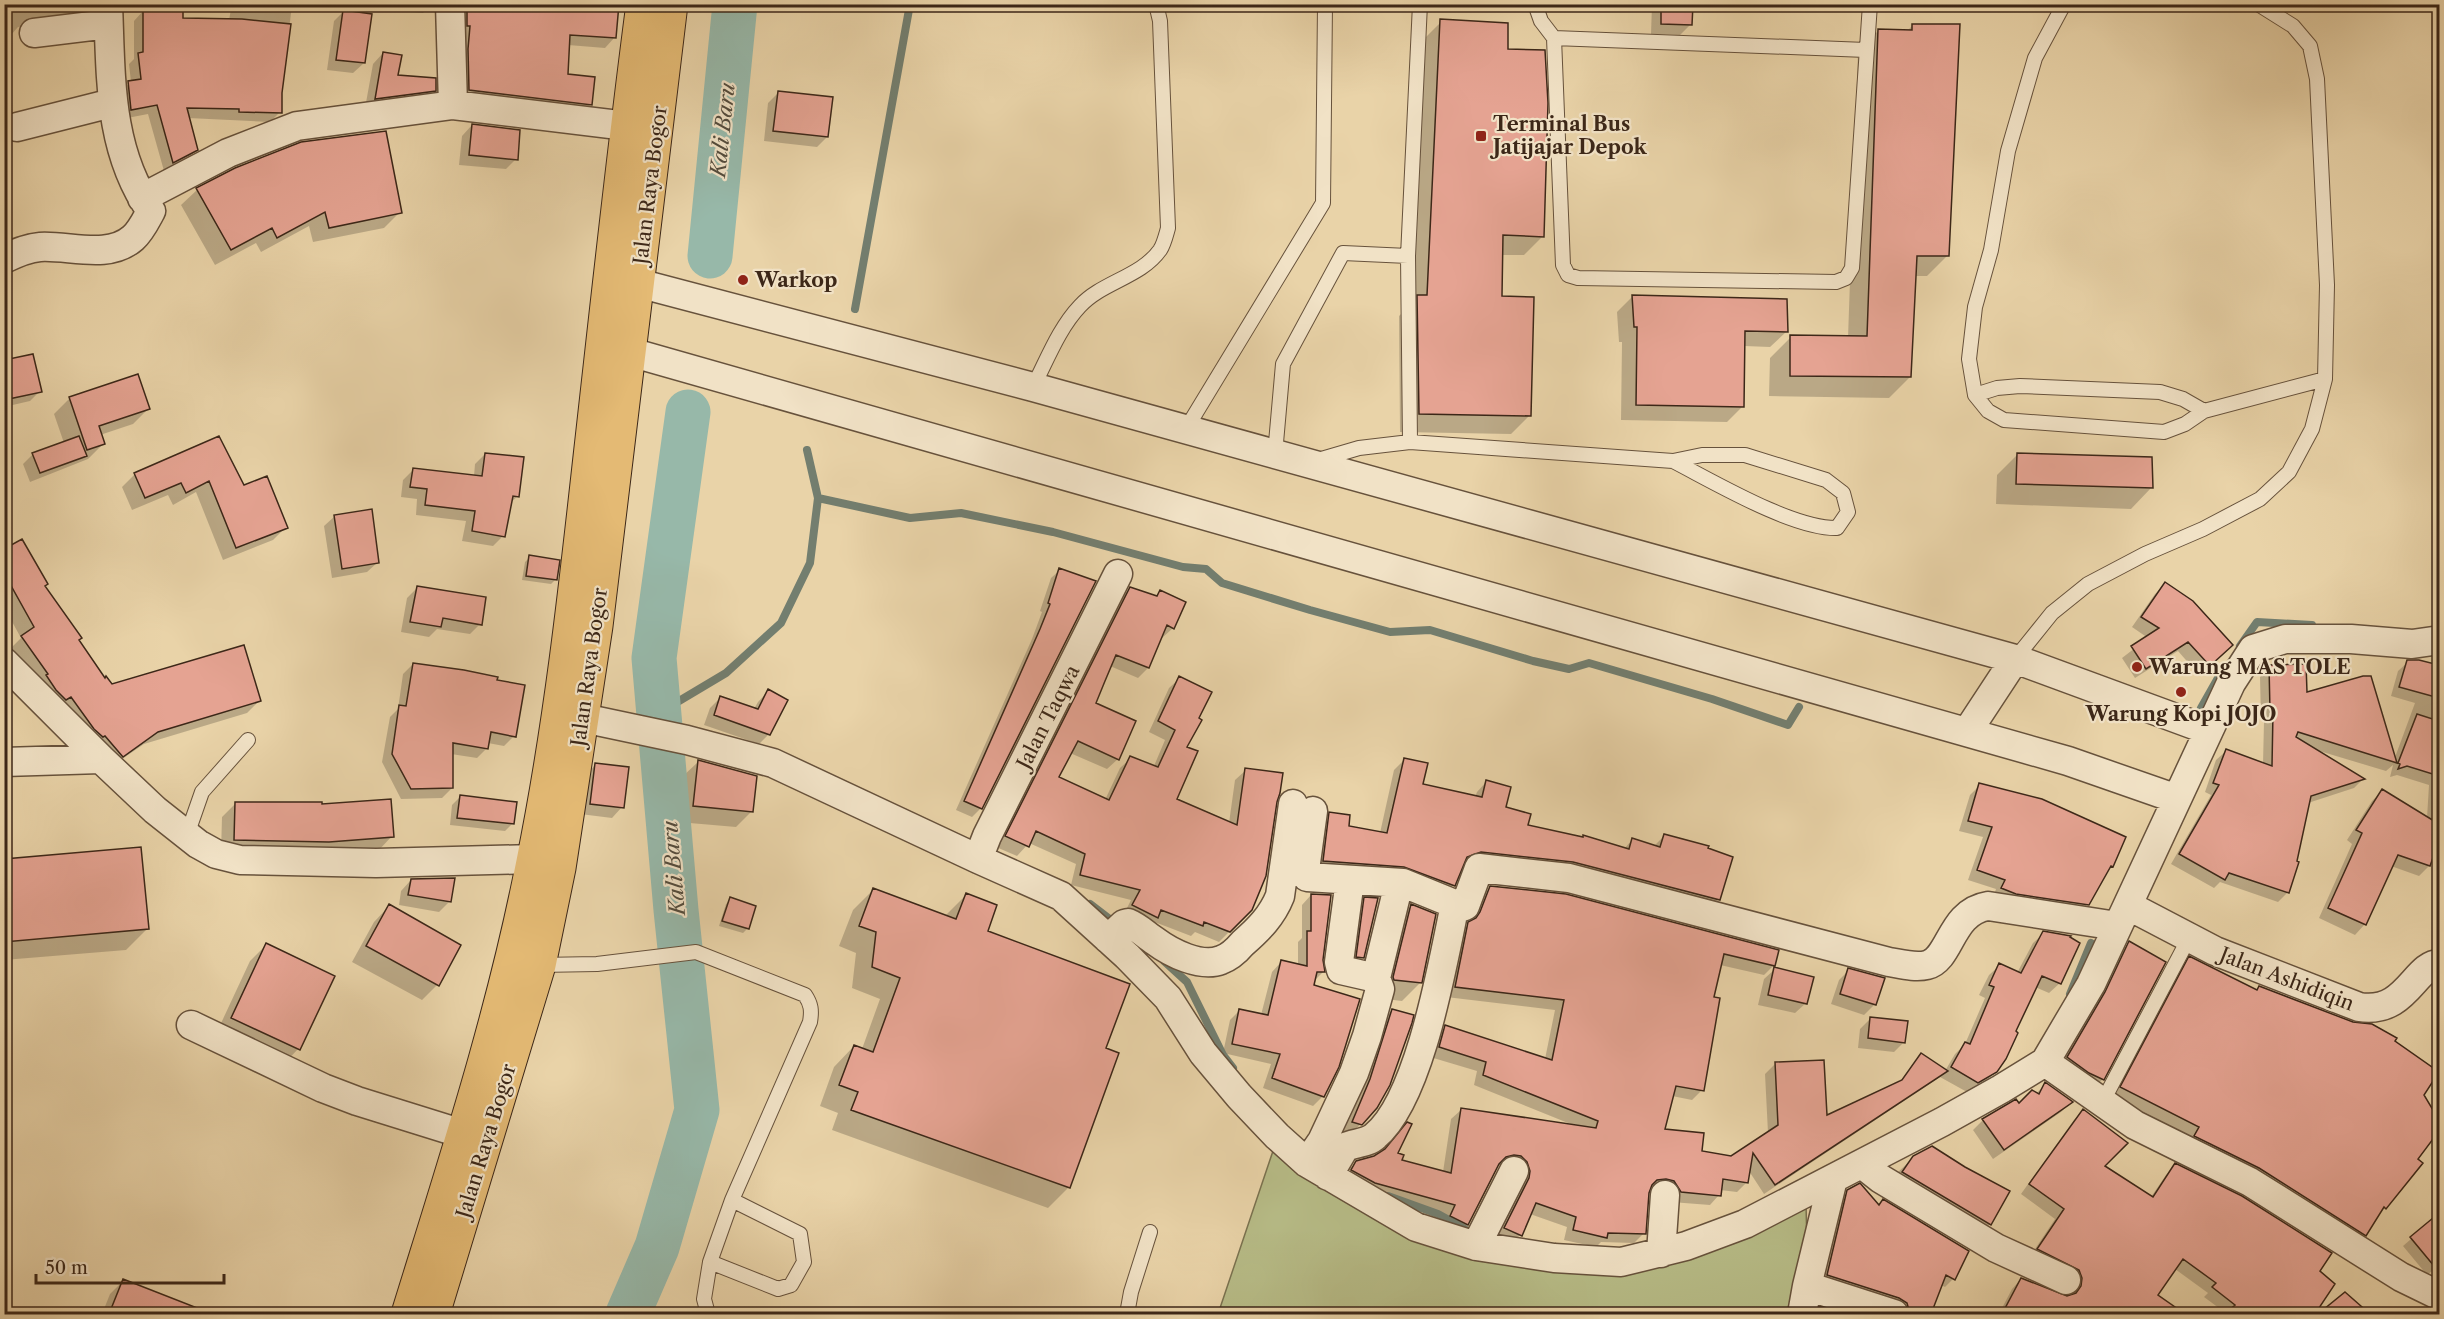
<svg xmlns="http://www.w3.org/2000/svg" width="2444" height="1319" font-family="'Libre Caslon Text',serif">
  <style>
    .green { fill: #b7bc87; stroke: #7a7250; stroke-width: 1.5 }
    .shadow { fill: #0003 }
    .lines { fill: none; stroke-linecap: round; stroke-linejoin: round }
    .stream { stroke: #737e6f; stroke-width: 8 }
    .river { stroke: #97b8a9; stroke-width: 45 }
    .building { fill: #e5a392; stroke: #3c2718; stroke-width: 1.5 }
    .lane-casing { stroke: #67523c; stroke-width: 16 }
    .street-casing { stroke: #67523c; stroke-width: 31 }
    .highway-casing { stroke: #3c2718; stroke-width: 35 }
    .lane { stroke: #f1e2c6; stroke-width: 14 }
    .street { stroke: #f1e2c6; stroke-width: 28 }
    .highway { stroke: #e4ba74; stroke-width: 33 }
    .poi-dot { fill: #8f2418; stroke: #f1e2c6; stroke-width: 2 }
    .labels { text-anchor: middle; stroke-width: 4.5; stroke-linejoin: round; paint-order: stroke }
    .poi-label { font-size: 20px; font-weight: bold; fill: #3c2718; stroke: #f1e2c6; text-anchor: start }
    .street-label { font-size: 20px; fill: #3c2718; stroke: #f1e2c6 }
    .water-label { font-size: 21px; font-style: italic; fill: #534b3c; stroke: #f1e2c6 }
  </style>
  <rect width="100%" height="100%" fill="#e9d3a8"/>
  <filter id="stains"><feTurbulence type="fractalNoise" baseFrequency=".00333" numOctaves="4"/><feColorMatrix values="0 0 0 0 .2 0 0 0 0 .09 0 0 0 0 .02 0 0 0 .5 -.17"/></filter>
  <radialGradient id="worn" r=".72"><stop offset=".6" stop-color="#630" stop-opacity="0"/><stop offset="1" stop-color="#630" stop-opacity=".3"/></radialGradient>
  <path class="green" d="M1274 1148 1320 1186 1582 1269 1806 1203 1807 1248 1792 1314H1218Z"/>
  <path class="shadow" d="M4 4H90V9L77 22 18 27 4 43Z
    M232 4H292L280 112 270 122 188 118 197 149 187 159 164 171 148 114 122 119 119 93 131 82 129 64 134 59V21L143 11 182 19 229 20Z
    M384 4 428 5 431 4 423 13 383 10Z
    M463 4H617L615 37 605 48 568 45 567 76 591 104 581 115 459 100Z
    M1652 4H1691L1690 25 1680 35 1651 34Z
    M344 11 364 63 353 73 327 70 334 21Z
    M1440 23 1506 51 1543 236 1524 255H1501L1500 298 1530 415 1511 434 1400 432 1399 316 1409 306 1421 42Z
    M1913 25 1948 255 1927 276H1914L1910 377 1889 398 1769 396 1770 358 1791 337 1848 338 1858 51 1879 30 1907 31Z
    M383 53 397 76 435 90 424 100 365 108 373 64Z
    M779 92 827 137 817 147 764 141 768 103Z
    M472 125 516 159 506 169 459 165 462 136Z
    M197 190 400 212 384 228 313 242 309 226 261 252 256 243 215 265 181 205Z
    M1633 296 1786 332 1770 347 1744 346 1743 406 1727 422 1621 420 1622 342H1619L1617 312Z
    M4 362 40 391 30 401 4 407Z
    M70 398 148 409 133 424 100 435 103 444 88 459 30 482 23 464 33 454 64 443 54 414Z
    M218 438 244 486 286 527 273 540 223 560 196 492 173 505 168 495 132 510 122 487 135 474Z
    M485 454 518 496 509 504 503 536 493 546 462 541 466 521 416 515 417 499 401 497 403 480 414 469 474 476 475 464Z
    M2018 454 2151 488 2131 509 1996 504 1997 475Z
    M335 516 378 562 367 572 332 578 324 526Z
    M4 550 44 587 104 680 112 686 259 701 247 713 144 744 109 768 9 650 21 638 4 607Z
    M530 557 556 579 551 584 522 580 525 562Z
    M1060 570 1094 582 981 808 972 817 956 810 1032 639 1042 612 1040 611 1051 578Z
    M2165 584 2221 655 2199 675 2178 651 2135 678 2122 658 2148 638 2132 627 2155 594Z
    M417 588 480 624 470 634 437 629 429 637 401 632 407 598Z
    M1130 588 1154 597 1160 592 1173 628 1162 638 1161 637 1148 668 1138 678 1110 666 1094 704 1118 759 1107 769 1070 753 1057 777 1105 800 1120 768 1131 758 1154 766 1165 740 1149 732 1169 688 1180 678 1185 747 1175 800 1229 823 1235 780 1246 770 1251 910 1219 942 1195 932 1191 936 1152 921 1146 928 1123 916 1131 900 1071 885 1076 864 1029 843 1017 856 996 847 1120 599Z
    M2419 661 2440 667V742L2435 756 2440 758V824H2436L2440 826V837L2429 866 2419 876 2391 866 2365 924 2355 935 2319 918 2352 844 2347 840 2372 801 2382 791 2427 818 2429 785 2397 775 2390 777 2393 765 2386 771 2316 750 2363 779 2354 788 2308 803 2288 892 2278 902 2220 882 2214 888 2171 864 2211 795 2205 792 2216 760 2226 751 2263 764 2264 721H2261L2260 677 2269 667 2394 760 2415 703 2391 696 2398 671 2408 662Z
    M413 664 514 736 504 746 488 743 487 748 477 758 451 754 452 788 442 798 401 799 382 762 390 717 398 709 403 674Z
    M768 691 769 734 759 744 704 725 710 708 721 697 754 709 758 702Z
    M1404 760 1422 785 1475 797 1477 792 1486 782 1504 809 1526 826 1624 849 1632 840 1654 846 1664 836 1731 857 1718 900 1708 910 1470 861 1463 864 1453 885 1443 895 1314 871 1320 824 1330 814 1347 828 1380 833 1394 770Z
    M698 762 752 811 736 827 678 822 682 777Z
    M596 764 622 807 612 818 580 814 586 775Z
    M1980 785 2112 866 2105 872 2088 904 2077 914 1993 898 1996 889 1968 880 1983 837 1959 831 1970 795Z
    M460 797 513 823 505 831 450 825 452 805Z
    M235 804 392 836 379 850 221 852 222 817Z
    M4 860 147 929 126 950 4 960Z
    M411 880 450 901 439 912 399 905 401 891Z
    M1491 887 1774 965 1764 975 1720 965 1712 998 1702 1090 1692 1100 1672 1096 1663 1131 1700 1152 1732 1157 1768 1133 1765 1074 1775 1064 1825 1117 1898 1084 1921 1054 1945 1071 1955 1054 1965 1044 1985 998 1979 995 1989 975 2000 965 2017 973 2033 943 2044 933 2060 983 2049 993 2035 987 1996 1071 1985 1082 1967 1092 1940 1077 1764 1194 1749 1171 1747 1182 1737 1192 1720 1190 1719 1195 1710 1205 1671 1202 1655 1188 1649 1189 1644 1233 1634 1243 1601 1242 1596 1247 1564 1240 1567 1227 1530 1214 1520 1235 1510 1245 1495 1238 1503 1164 1497 1166 1467 1224 1457 1234 1441 1226 1446 1215 1364 1193 1346 1172 1357 1162 1396 1153 1400 1161 1443 1172 1451 1119 1461 1110 1573 1125 1474 1085 1477 1071 1430 1057 1436 1036 1446 1027 1545 1059 1555 1010 1446 997 1459 934 1471 922 1480 897Z
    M873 890 945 916 966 895 986 932 1104 1049 1069 1187 1048 1208 832 1130 838 1113 820 1106 834 1067 854 1046 862 1049 880 999 852 988 856 953 839 946 853 910Z
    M1311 895 1323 972 1313 982 1323 1096 1313 1106 1263 1088 1271 1064 1223 1053 1230 1020 1240 1010 1261 1015 1272 972 1281 962 1298 966V942L1302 938V905Z
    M731 899 748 928 743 933 719 926 726 904Z
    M1365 899 1362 958 1353 967 1356 908Z
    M389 906 437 985 422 1000 352 962 374 922Z
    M1411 906 1420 983 1402 1001 1376 998 1393 924Z
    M2440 934V951L2432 946Z
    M2129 943 2103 1079 2087 1094 2052 1073 2114 959Z
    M266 945 298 1049 283 1065 216 1034 250 961Z
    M2190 958 2256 991 2259 987 2393 1041 2440 1123V1128L2416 1159 2420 1163 2354 1246 2111 1099 2179 969Z
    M1775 969 1806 1003 1795 1013 1758 1005 1764 979Z
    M1849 970 1883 979 1874 1005 1864 1015 1831 1004 1839 980Z
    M1392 1010 1361 1124 1350 1134 1343 1132 1360 1090 1382 1021Z
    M1870 1019 1904 1042 1894 1052 1858 1048 1860 1029Z
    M2045 1084 2071 1102 2061 1112 1993 1159 1973 1130 1983 1120 2016 1101 2018 1105 2036 1094Z
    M2083 1111 2102 1166 2151 1197 2166 1175 2176 1165 2333 1284 2313 1314H2227L2204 1297 2208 1293 2175 1269 2156 1296 2182 1314H1985L1993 1307 2001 1310 2012 1289 2021 1279 2067 1298 2072 1296 2074 1288 2029 1258 2055 1219 2021 1194 2074 1120Z
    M1914 1157 1990 1224 1974 1241 1896 1174Z
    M1848 1191 1878 1207 1953 1279 1945 1287 1941 1285 1929 1314H1902L1819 1283 1840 1200Z
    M2433 1220 2440 1227V1272L2436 1268 2427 1275 2403 1246Z
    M123 1281 211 1314H102L110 1294Z
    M1820 1309 1838 1314H1815Z"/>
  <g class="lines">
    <path class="stream" d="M855 309 910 4
      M818 498 910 518 961 513 1053 532 1183 567 1206 569 1222 583 1310 610 1390 632 1430 630 1533 661 1569 669 1589 663 1712 699 1788 725 1799 707
      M2240 646 2257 622 2312 625
      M658 706 674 704 726 673 781 623 810 563 818 498 807 450
      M2201 708 2218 678
      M1090 904 1116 924
      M1164 961 1187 982 1223 1055 1233 1068
      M2070 994 2091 943
      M1388 1196 1438 1214 1465 1229"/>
    <path class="river" d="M710 256 735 4
      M628 1314 657 1247 697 1110 676 910 654 658 688 412"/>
  </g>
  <path class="building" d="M467 4H619L616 38 570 35 568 74 595 77 592 105 469 90 468 49 470 26H467Z
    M1661 4H1693L1692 25 1661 24Z
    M183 8V18L242 19 291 24 282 93V113L239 112V109L187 108 198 150 173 163 157 105 131 110 128 81 141 79 138 53 143 52V10Z
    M343 10 372 14 365 63 336 60Z
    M1440 19 1508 23V49L1545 50 1548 103 1544 237 1503 235 1502 296 1534 297 1531 416 1419 414 1417 295H1427Z
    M1912 24H1960L1949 256H1917L1911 377 1790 376V335L1867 336 1878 29 1912 30Z
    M383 52 402 55 398 75 436 78V91L375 99Z
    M778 91 833 97 828 137 773 131Z
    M472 124 520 130 518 160 469 155Z
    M386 131 402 213 329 228 325 212 277 238 272 228 231 250 196 188 235 168 301 142Z
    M1632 295 1787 299 1788 332 1745 331 1744 407 1636 405 1637 327H1634Z
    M33 354 42 392 4 400V360Z
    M138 374 150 409 99 426 105 444 87 450 69 397Z
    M79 436 87 456 40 473 32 453Z
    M219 436 244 485 267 476 288 528 236 548 209 481 186 493 181 483 145 498 134 473Z
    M485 453 524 457 519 497 513 496 505 537 472 531 475 511 425 505 427 489 410 487 413 468 482 476Z
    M2017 453 2152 457 2153 488 2016 484Z
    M372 509 379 563 342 569 334 515Z
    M22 539 48 584 45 586 82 638 79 640 105 678 106 676 112 684 244 645 261 701 158 732 123 757 105 736 103 737 94 729 71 697 66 700 56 690 46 675 48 674 21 636 34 627 4 573V549Z
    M529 555 560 560 557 580 526 576Z
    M1059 568 1096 581 982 809 964 801 1040 629 1050 604 1048 603Z
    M2165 582 2193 601 2233 645 2210 666 2188 642 2146 669 2131 646 2159 628 2141 617Z
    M417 586 486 597 482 625 443 618 441 627 410 622Z
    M1130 587 1157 596 1160 590 1186 602 1174 629 1167 625 1149 668 1116 655 1105 681 1096 703 1136 721 1119 760 1078 741 1059 777 1109 800 1130 756 1158 767 1175 730 1158 721 1179 676 1212 692 1199 718 1202 720 1187 747 1198 751 1177 799 1237 825 1245 768 1283 773 1280 793 1277 802 1266 876 1252 910 1230 932 1204 922 1203 926 1161 910 1158 918 1132 905 1140 890 1080 875 1085 854 1036 831 1029 847 1005 836Z
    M2407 660H2419L2439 665V698L2399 687Z
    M413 663 464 670 498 677 497 680 525 685 516 737 491 732 488 749 453 743V788L411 789 392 754 399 705 406 706Z
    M2306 664 2307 692 2363 676H2371L2397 763 2298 732 2296 737 2365 779 2311 796 2297 861 2299 862 2289 893 2229 873 2225 880 2179 854 2219 785 2213 783 2226 749 2272 766 2273 712H2270L2269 665Z
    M768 689 788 700 770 735 714 715 720 696 758 709Z
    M2417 714 2439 721V776L2407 766 2398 769 2400 764 2398 763Z
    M1404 758 1428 763 1423 784 1482 797 1486 780 1511 787 1506 807 1531 814 1528 825 1583 837V835L1629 849 1632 838 1660 847 1664 834 1709 846 1708 848 1733 857 1720 900 1573 862 1481 852 1467 857 1455 886 1404 867 1323 861 1329 812 1350 815 1349 826 1387 833Z
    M698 760 757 776 753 812 693 806Z
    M595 763 629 767 624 808 590 804Z
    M1979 783 2042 799 2126 837 2113 867 2111 866 2089 905 2016 894 2001 888 2005 880 1977 870 1992 827 1968 821Z
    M2382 789 2439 824V841L2430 866 2398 855 2366 925 2328 908 2362 833 2356 830Z
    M460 795 517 802 514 824 457 818Z
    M391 799 394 837 329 842 234 840 235 802H322V804Z
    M141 847 149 929 4 942V859Z
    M455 878 451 902 408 895 411 879Z
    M1490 886 1566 894 1779 950 1775 966 1724 954 1714 997 1720 998 1704 1091 1676 1086 1665 1129 1704 1133 1702 1151 1731 1156 1778 1125 1775 1062 1824 1060 1827 1115 1902 1080 1921 1053 1948 1071 1775 1185 1753 1153 1748 1183 1723 1179 1721 1196 1681 1192 1674 1181 1666 1179 1657 1180 1652 1185 1649 1193 1646 1234 1608 1233 1607 1238 1573 1230 1576 1217 1536 1203 1522 1236 1504 1228 1529 1178 1530 1171 1527 1162 1521 1156 1514 1155 1506 1157 1499 1164 1468 1225 1450 1216 1455 1205 1375 1183 1351 1170 1356 1161 1374 1156 1385 1149 1407 1122 1412 1124 1398 1153 1404 1155 1402 1160 1451 1173 1461 1108 1596 1128 1598 1121 1483 1075 1486 1062 1439 1047 1445 1025 1552 1060 1564 1000 1455 987 1468 922 1476 918 1480 912Z
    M873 888 956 919 966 893 997 905 988 931 1130 984 1106 1048 1119 1053 1070 1188 851 1110 858 1092 839 1085 854 1045 873 1052 900 978 872 967 876 932 859 926Z
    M1311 894 1331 895 1323 960 1325 972H1317L1314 985 1360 999 1339 1067 1324 1097 1272 1078 1280 1054 1232 1044 1239 1009 1268 1015 1281 960 1307 966V931H1311Z
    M730 897 756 906 749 929 722 921Z
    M1364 897 1378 898 1364 958 1356 957Z
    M389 904 461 945 439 986 366 946Z
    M1411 904 1436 914 1422 983 1394 980 1393 977Z
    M2043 931 2071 936 2070 937 2080 943 2061 984 2042 976 2016 1031 2018 1033 2006 1059 1997 1072 1978 1083 1951 1067 1965 1042 1970 1044 1994 987 1989 985 1999 963 2021 973Z
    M2129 941 2166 962 2104 1080 2089 1073 2067 1057 2105 992Z
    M266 943 335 976 300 1050 231 1018Z
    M2189 956 2257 990 2259 986 2353 1022 2372 1024 2397 1038 2395 1041 2439 1072 2424 1095 2439 1120V1131L2418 1159 2423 1163 2386 1209 2384 1207 2366 1236 2259 1168 2194 1136 2199 1127 2120 1087Z
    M1774 967 1814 977 1807 1004 1768 995Z
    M1848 968 1885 978 1876 1005 1840 994Z
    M1392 1009 1414 1015 1412 1023 1390 1085 1377 1108 1362 1125 1352 1122 1370 1079Z
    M1870 1017 1908 1021 1905 1043 1868 1038Z
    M2045 1082 2073 1102 2004 1150 1982 1119 2016 1099 2019 1103 2032 1090 2039 1094Z
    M2083 1109 2128 1143 2105 1166 2153 1197 2175 1163 2242 1196 2332 1253 2320 1271 2335 1284 2315 1314H2225L2235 1305 2212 1287 2216 1283 2183 1259 2158 1295 2185 1314H2002L2021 1278 2067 1296 2076 1293 2081 1286 2082 1278 2079 1270 2037 1249 2064 1209 2029 1184Z
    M1932 1146 1965 1167 2010 1191 1991 1225 1902 1172 1913 1156Z
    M1860 1183 1879 1205 1883 1199 1969 1251 1955 1280 1946 1275 1931 1314H1910L1907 1303 1899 1298 1827 1275 1847 1190Z
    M2439 1213V1272L2410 1237Z
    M123 1279 210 1313V1314H109Z
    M2345 1292 2370 1314H2318Z"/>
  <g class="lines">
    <defs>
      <path id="lane" d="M1535 4 1541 21 1554 38 1563 265 1568 275 1578 278 1836 282 1846 278 1852 268 1870 4
        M2064 4 2035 58 2008 151 1991 250 1975 307 1969 359 1975 395 1988 411 2004 420 2164 432 2185 424 2204 411 2325 379
        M1554 38 1866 50
        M1033 387C1047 360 1059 328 1080 306 1102 282 1141 277 1160 250 1164 244 1166 235 1168 228L1160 21 1156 4
        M1975 395 1997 388 2020 386 2160 392 2183 399 2204 411
        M1186 429 1323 203 1325 4
        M1410 442 1408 256 1420 4
        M1275 454 1283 364 1343 253 1408 256
        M1318 460 1359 448 1410 442 1673 461 1702 455H1745L1826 480 1843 493 1848 512 1837 528C1793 529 1714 482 1673 461
        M2015 659 2052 613 2088 584 2145 554 2203 529 2260 499 2289 472 2312 429 2325 379 2327 285 2317 79 2310 46 2293 26 2258 4
        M187 835 202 792 248 740
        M539 965 597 964 696 952 805 995C811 1004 812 1010 810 1022L732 1200 800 1234 804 1262 791 1285 778 1289 710 1262 732 1200
        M2102 1103 2189 938
        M708 1314 704 1299 710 1262
        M1127 1314 1131 1292 1150 1232"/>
      <path id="street" d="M450 4 453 105
        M34 33 108 24
        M17 127 112 103
        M142 198 228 153 297 126 453 105 627 126
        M4 259C16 253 27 248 40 247 69 245 108 260 133 238 141 231 146 220 151 211 108 150 111 76 108 4
        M615 277 1033 387 2015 659 2208 730
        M609 346 2068 761 2177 799
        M4 662 101 759 155 810 198 844 216 854 240 860 376 863 534 859
        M583 718 687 740 773 763 978 859 1061 896 1127 956 1168 998 1203 1053 1239 1096 1277 1136 1307 1163 1416 1227 1476 1246 1554 1258 1621 1262 1686 1246 1745 1224 1942 1122 2001 1089 2045 1062 2091 984 2231 683 2253 649 2285 639H2351L2412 644 2440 640
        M1967 732 2015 659
        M4 762 101 759
        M1313 811 1305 870 1307 877 1403 883 1462 907 1465 906 1479 868 1569 878 1889 962C1901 964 1915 968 1927 965 1951 959 1950 912 1988 906L2117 926
        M978 859 987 836 1118 574
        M2129 906 2215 951 2359 1007C2407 1015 2415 963 2440 964
        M1108 939 1124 924 1128 923C1138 927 1146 935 1155 941 1171 953 1201 968 1221 960 1230 957 1237 950 1243 943 1259 929 1272 916 1280 896L1293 804
        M1376 978 1399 883
        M191 1025 323 1088 357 1101 463 1134
        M2045 1062 2135 1125 2250 1182 2401 1277 2440 1296
        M1307 1163 1322 1141 1354 1073 1367 1036 1380 989 1376 978 1341 970 1339 962 1350 880
        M1862 1164 1881 1179 1996 1248 2066 1280
        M1328 1176 1345 1147C1354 1143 1368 1143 1375 1136 1420 1099 1443 962 1455 904
        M1476 1246 1514 1171
        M1661 1253 1665 1195
        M1807 1286 1894 1314
        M1802 1314 1807 1286 1833 1179"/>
      <path id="highway" d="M408 1314C454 1165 503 1016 533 862 560 729 575 593 590 457 607 306 623 155 643 4
        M433 1314 539 965 559 868 596 626 671 4"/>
    </defs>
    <use href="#lane" class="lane-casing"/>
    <use href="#street" class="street-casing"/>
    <use href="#highway" class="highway-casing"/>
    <use href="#lane" class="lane"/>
    <use href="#street" class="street"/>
    <use href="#highway" class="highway"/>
  </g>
  <g class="poi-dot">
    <rect x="1475" y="130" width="12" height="12" rx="3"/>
    <circle cx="743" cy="280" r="6"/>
    <circle cx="2137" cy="667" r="6"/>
    <circle cx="2181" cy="692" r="6"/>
  </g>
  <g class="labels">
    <g class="poi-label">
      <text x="1493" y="131">Terminal Bus<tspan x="1493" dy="23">Jatijajar Depok</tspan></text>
      <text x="755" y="287">Warkop</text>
      <text x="2149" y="674">Warung MAS TOLE</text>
      <text x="2181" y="721" text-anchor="middle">Warung Kopi JOJO</text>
    </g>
    <g class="street-label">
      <text transform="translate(650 185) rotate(-83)" y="7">Jalan Raya Bogor</text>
      <text transform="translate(589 667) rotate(-82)" y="7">Jalan Raya Bogor</text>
      <text transform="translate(1048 717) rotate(-63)" y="7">Jalan Taqwa</text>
      <text transform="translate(2287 979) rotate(21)" y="7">Jalan Ashidiqin</text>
      <text transform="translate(486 1141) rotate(-73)" y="7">Jalan Raya Bogor</text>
    </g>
    <g class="water-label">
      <text transform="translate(723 130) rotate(-84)" y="7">Kali Baru</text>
      <text transform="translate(674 868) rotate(-95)" y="7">Kali Baru</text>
    </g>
  </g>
  <rect width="2444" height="1319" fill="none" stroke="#e9d3a8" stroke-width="24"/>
  <rect x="6" y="6" width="2432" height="1307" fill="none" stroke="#3c2718" stroke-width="3"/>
  <rect x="12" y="12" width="2420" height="1295" fill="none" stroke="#3c2718" stroke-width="1.5"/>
  <path d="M36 1274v9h188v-9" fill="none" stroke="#3c2718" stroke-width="3"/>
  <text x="45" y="1274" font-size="18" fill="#3c2718" stroke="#f1e2c6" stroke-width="4.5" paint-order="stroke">50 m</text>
  <rect width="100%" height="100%" filter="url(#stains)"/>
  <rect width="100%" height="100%" fill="url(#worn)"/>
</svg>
